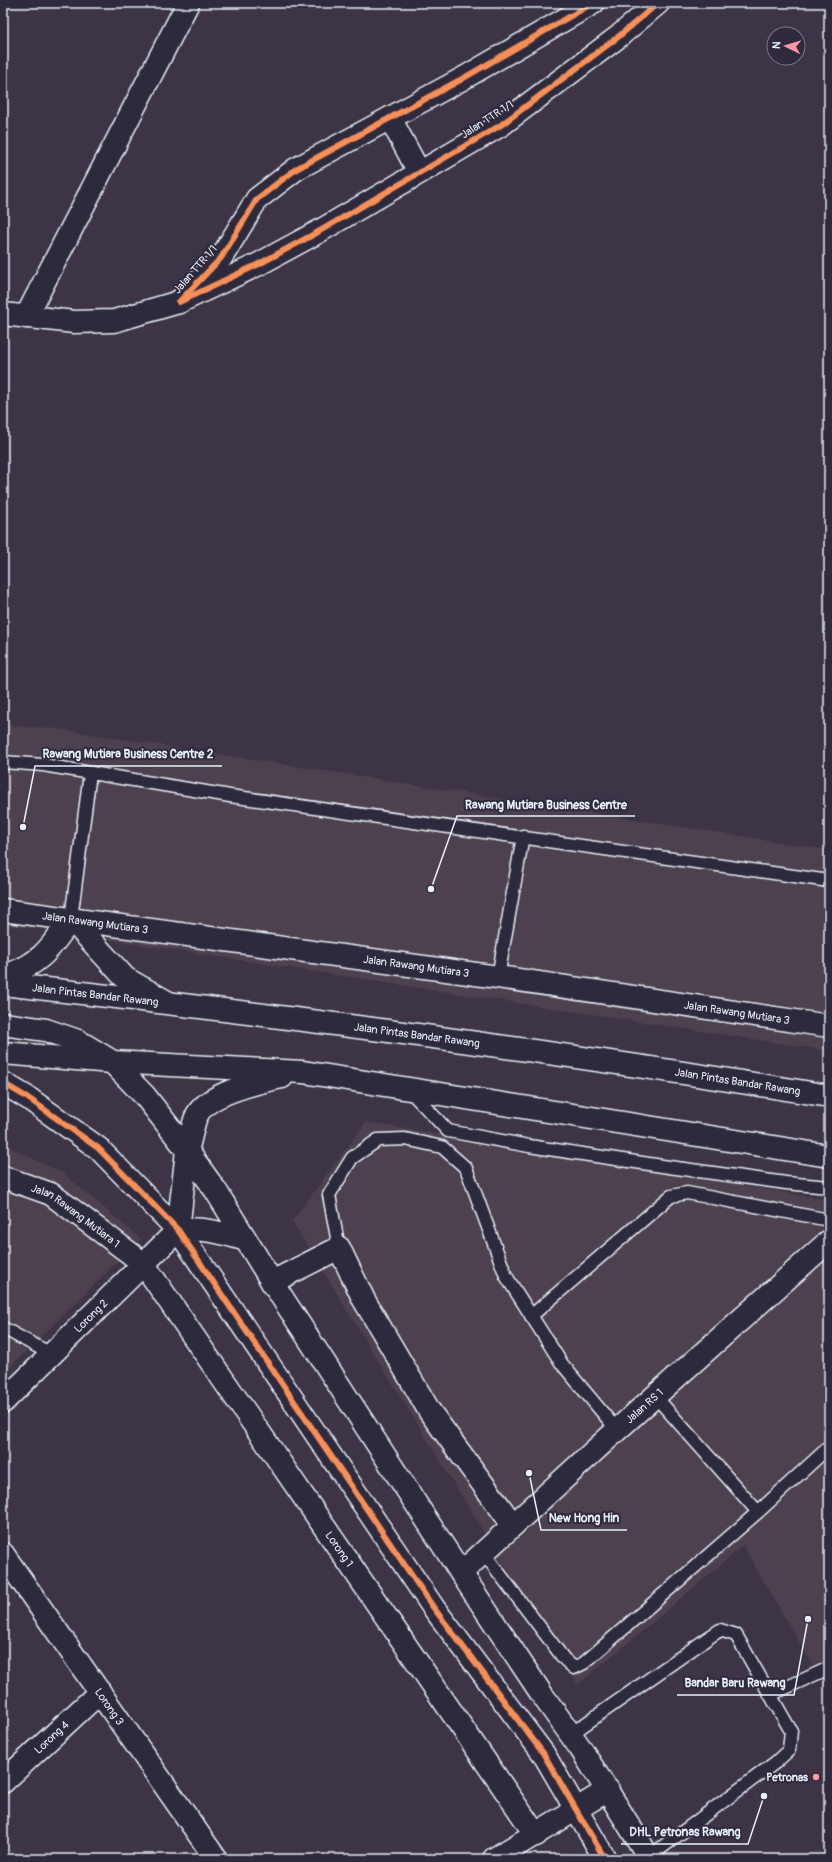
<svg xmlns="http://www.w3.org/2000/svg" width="832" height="1862" font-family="Pangolin,sans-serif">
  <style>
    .built { fill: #4e404f }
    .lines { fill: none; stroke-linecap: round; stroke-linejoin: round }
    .service-casing { stroke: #e8f1f8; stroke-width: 15 }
    .minor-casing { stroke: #e8f1f8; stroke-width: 25 }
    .tertiary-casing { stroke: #e8f1f8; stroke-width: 25 }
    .primary-casing { stroke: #e8f1f8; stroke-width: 25 }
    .service { stroke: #2f2a3d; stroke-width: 12 }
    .minor { stroke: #2f2a3d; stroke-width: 22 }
    .tertiary { stroke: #2f2a3d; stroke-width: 22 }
    .primary { stroke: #2f2a3d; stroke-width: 22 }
    .cycleway-casing { stroke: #2f2a3d; stroke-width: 8 }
    .cycleway { stroke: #f78f57; stroke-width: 6 }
    .poi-dot { fill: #ff9aa2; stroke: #2f2a3d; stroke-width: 1.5 }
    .labels { text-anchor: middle; stroke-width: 4; stroke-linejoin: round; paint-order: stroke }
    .street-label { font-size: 11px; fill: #e8f1f8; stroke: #2f2a3d }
    .poi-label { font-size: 11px; font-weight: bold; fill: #e8f1f8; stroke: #2f2a3d; text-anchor: end }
    .leader { fill: none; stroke: #e8f1f8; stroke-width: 1.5 }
    .callout-dot { fill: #e8f1f8; stroke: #2f2a3d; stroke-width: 1.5 }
    .callout-label { font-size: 12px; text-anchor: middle; font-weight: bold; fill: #e8f1f8; stroke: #2f2a3d; stroke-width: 4; stroke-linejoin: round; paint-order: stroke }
  </style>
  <rect width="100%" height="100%" fill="#3d3445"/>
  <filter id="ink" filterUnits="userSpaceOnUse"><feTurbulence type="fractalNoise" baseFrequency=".025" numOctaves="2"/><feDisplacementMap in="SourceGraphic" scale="8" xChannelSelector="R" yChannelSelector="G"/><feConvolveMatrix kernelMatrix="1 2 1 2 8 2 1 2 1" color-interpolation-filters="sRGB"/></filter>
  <g filter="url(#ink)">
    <path class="built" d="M3 725 59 729 829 850V1051L26 927 3 926Z
      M366 1122 829 1200V1693L743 1546 578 1685 292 1221Z
      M3 1144 63 1173 141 1239 3 1374Z"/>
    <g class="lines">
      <defs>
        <path id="service" d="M3 762 43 765 230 796 829 881
          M71 919 90 773
          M498 977 523 836
          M410 1091 448 1131 529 1146 669 1167 786 1183 829 1187
          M339 1248 329 1195 352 1158 378 1140 405 1139 442 1147 466 1168 506 1276 562 1364 617 1430
          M531 1316 671 1196 687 1193 829 1220
          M3 1328 51 1354
          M655 1396 758 1512
          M483 1552 564 1659 574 1668 584 1663 758 1512 829 1447
          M770 1695 829 1668
          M571 1734 708 1638 720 1630 736 1635 791 1731 789 1750 776 1762 649 1857"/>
        <g id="minor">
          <path d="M593 3 462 79 296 169 257 199 221 258 179 302 259 264 318 232 501 125 618 37 658 3"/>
          <path d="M390 118 419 172"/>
          <path d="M3 314 74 322 114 321 179 302"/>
          <path d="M26 317 188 3"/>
          <path id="s1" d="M3 910 498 977 829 1026"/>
          <path d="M71 919 125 978 169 1003"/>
          <path d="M3 976C39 966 50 949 71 919"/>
          <path id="s2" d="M3 1177 51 1194 143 1263 536 1835"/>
          <path d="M272 1282 339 1248 364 1300 430 1412 513 1525"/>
          <path id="s3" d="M3 1402 178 1230"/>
          <path id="s4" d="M3 1554 216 1859"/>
          <path id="s5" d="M461 1573 617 1430 829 1241"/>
          <path id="s6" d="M3 1782 100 1692"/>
          <path d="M494 1859 608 1790"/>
        </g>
        <path id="tertiary" d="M112 1062 145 1096 187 1150 216 1191 272 1282 461 1573 543 1696 581 1749 650 1859
          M3 1083 28 1098 98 1148 178 1230 433 1607 543 1753 605 1859
          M178 1230 187 1150
          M178 1230C202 1227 223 1233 246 1240"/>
        <g id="primary">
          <path id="s7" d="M3 984C279 1015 555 1051 829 1096"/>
          <path d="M3 1024 46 1030 78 1041 108 1059"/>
          <path d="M3 1053 112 1062 303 1072 829 1156"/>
          <path d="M187 1150C191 1139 192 1127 196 1117 206 1093 259 1082 282 1077"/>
        </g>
      </defs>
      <use href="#service" class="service-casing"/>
      <use href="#minor" class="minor-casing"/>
      <use href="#tertiary" class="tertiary-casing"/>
      <use href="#primary" class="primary-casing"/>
      <use href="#service" class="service"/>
      <use href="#minor" class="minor"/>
      <use href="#tertiary" class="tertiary"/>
      <use href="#primary" class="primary"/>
      <defs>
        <path id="cycleway" d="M593 3 462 79 296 169 257 199 221 258 179 302 259 264 318 232 501 125 618 37 658 3
          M3 1083 28 1098 98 1148 178 1230 433 1607 543 1753 605 1859"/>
      </defs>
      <use href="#cycleway" class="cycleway-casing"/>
      <use href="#cycleway" class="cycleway"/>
    </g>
  </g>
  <circle class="poi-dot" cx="816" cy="1777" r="4"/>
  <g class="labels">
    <g class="street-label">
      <text transform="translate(487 119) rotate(-33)" y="4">Jalan TTR 1/1</text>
      <text transform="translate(195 269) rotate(-49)" y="4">Jalan TTR 1/1</text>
      <text dy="4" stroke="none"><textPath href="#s1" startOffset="93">Jalan Rawang Mutiara 3</textPath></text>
      <text dy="4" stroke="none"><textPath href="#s1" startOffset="417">Jalan Rawang Mutiara 3</textPath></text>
      <text dy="4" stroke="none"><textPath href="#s7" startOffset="93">Jalan Pintas Bandar Rawang</textPath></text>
      <text dy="4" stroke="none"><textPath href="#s1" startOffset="741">Jalan Rawang Mutiara 3</textPath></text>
      <text dy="4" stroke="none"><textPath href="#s7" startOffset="417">Jalan Pintas Bandar Rawang</textPath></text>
      <text dy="4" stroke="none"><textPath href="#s7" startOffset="741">Jalan Pintas Bandar Rawang</textPath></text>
      <text dy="4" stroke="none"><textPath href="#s2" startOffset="83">Jalan Rawang Mutiara 1</textPath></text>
      <text dy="4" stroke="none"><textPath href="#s3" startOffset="123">Lorong 2</textPath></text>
      <text dy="4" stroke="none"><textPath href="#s5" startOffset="248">Jalan RS 1</textPath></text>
      <text dy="4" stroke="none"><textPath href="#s2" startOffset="513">Lorong 1</textPath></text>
      <text dy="4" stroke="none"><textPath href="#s4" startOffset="186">Lorong 3</textPath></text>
      <text dy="4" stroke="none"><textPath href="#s6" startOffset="66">Lorong 4</textPath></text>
    </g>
    <g class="poi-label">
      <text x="808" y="1781">Petronas</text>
    </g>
  </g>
  <path class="leader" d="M23 827L35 766H222M431 889L457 816H635M529 1473L541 1530H627M808 1619L794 1695H677M764 1796L748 1844H621"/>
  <g class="callout-dot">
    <circle cx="23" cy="827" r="4"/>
    <circle cx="431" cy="889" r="4"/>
    <circle cx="529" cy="1473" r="4"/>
    <circle cx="808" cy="1619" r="4"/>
    <circle cx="764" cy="1796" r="4"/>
  </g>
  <g class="callout-label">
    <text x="128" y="758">Rawang Mutiara Business Centre 2</text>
    <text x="546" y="809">Rawang Mutiara Business Centre</text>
    <text x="584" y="1522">New Hong Hin</text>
    <text x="735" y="1687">Bandar Baru Rawang</text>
    <text x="685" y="1836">DHL Petronas Rawang</text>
  </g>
  <rect width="832" height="1862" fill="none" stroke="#2f2a3d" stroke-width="16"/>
  <rect x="8" y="8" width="816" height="1846" fill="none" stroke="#e8f1f8" stroke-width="1.5" filter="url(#ink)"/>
  <g transform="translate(786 46) rotate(275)"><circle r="19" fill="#2f2a3d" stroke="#797a88"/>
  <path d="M0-3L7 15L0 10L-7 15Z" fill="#ff9aa2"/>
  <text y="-6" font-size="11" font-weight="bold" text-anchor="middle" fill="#e8f1f8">N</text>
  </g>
</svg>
